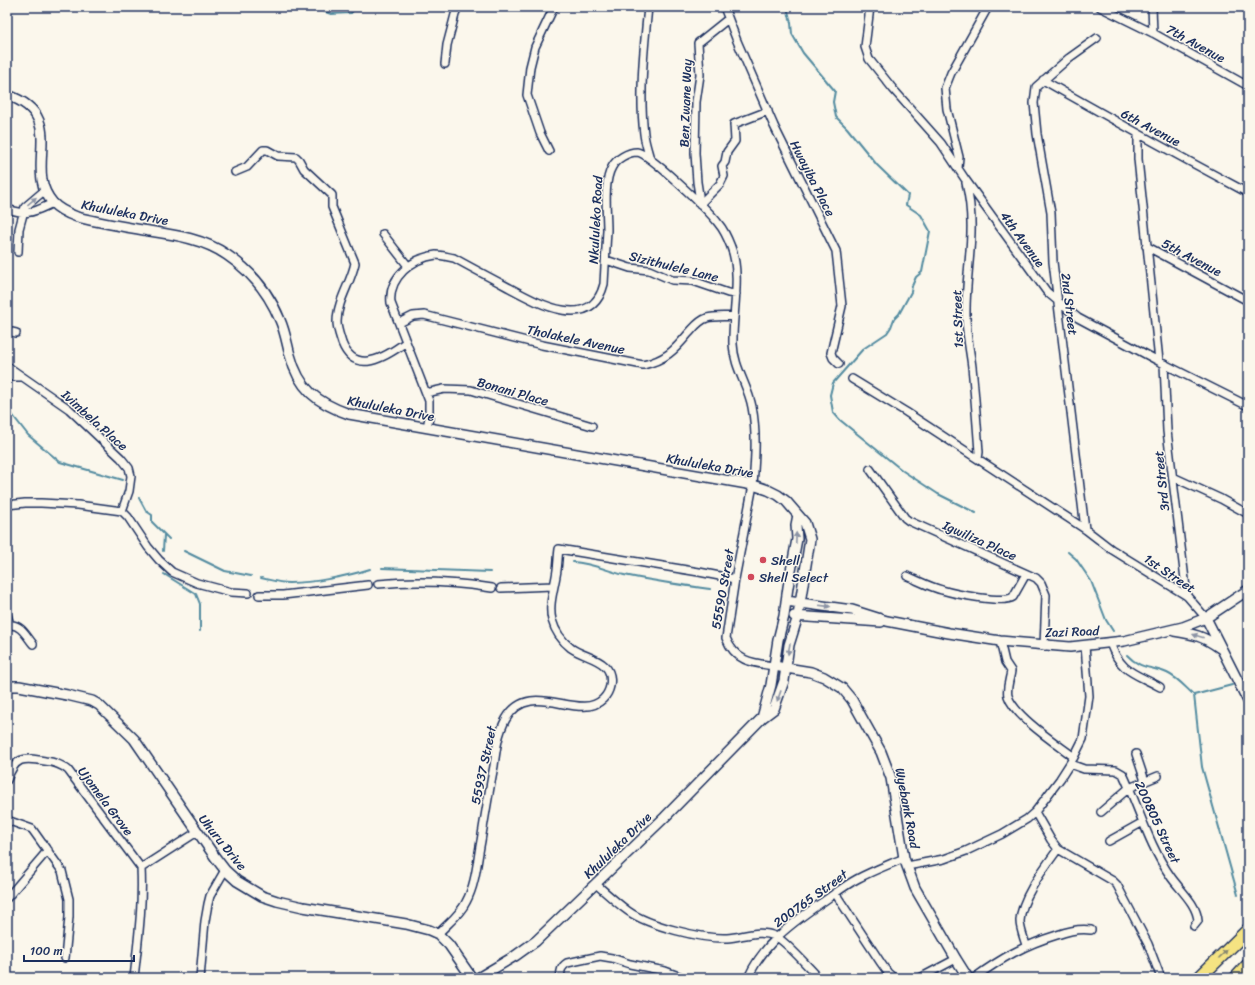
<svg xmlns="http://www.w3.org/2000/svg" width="1255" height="985" font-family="Sriracha,sans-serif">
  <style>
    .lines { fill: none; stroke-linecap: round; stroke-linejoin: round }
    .stream { stroke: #528ba0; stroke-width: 2 }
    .minor-casing { stroke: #1b2f5e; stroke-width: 10 }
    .tertiary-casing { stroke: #1b2f5e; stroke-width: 12 }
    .primary-casing { stroke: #1b2f5e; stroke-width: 15 }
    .minor { stroke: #fbf7ec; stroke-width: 7 }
    .tertiary { stroke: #fbf7ec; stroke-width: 9 }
    .primary { stroke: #f5e382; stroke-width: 12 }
    .oneway { fill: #8b93a5 }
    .oneway2 { fill: #888970 }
    .poi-dot { fill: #d1495b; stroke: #fbf7ec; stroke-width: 1.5 }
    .labels { text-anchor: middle; stroke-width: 3; stroke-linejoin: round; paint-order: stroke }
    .street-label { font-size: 13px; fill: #1b2f5e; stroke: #fbf7ec }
    .poi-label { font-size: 13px; fill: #1b2f5e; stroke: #fbf7ec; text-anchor: start }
  </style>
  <rect width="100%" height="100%" fill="#fbf7ec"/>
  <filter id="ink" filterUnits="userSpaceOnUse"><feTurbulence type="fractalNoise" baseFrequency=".025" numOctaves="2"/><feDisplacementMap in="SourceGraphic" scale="8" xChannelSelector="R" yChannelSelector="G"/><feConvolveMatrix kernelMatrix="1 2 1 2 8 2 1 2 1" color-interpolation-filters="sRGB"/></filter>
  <g filter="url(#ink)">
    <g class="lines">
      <path class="stream" d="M312 7 331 14 351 13 356 7
        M787 7 791 23 792 34 803 53 835 91 833 102 836 117 847 128 877 165 908 195 906 205 921 215 930 231 922 272 916 277 912 286 911 292 899 314 894 319 891 327 887 333 863 349 833 383 830 395 833 412 840 420 903 471 938 494 976 513
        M7 408 28 435 60 462 123 480
        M139 498 146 511 152 515V522L169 539
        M163 551 164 535
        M184 551 225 571 251 576
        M1068 552 1076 559 1091 581 1106 620 1113 631
        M573 562C592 563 607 571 624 575 652 581 682 585 710 589
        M382 568 490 572
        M164 574 196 594 200 604V631
        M261 578C270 580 280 583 289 583 313 583 348 576 370 569
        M1127 655C1140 669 1150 666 1167 673 1178 678 1185 687 1194 695L1202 767 1238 895
        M1245 677 1248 672
        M1194 695 1232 685"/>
      <defs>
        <path id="minor" d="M648 7C644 48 639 94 644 134 645 143 648 151 650 159
          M724 7 737 41 774 126 836 251 842 306 831 353 833 358 839 364
          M870 7 865 47 869 59 893 89 941 143 965 179 1047 292 1078 318 1164 364 1248 406
          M1100 7 1153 33 1248 86
          M1152 7 1153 33
          M445 64 447 45 457 7
          M1043 80C1111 119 1179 156 1248 193
          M1138 135V159L1159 361
          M549 151 540 133 527 95 530 67 535 47 554 7
          M958 168 959 157 947 109 945 88 951 73 988 7
          M235 172 247 167 263 150H267L278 156 296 157 299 160 304 169 332 195V207L355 263C351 283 337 301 337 322 337 329 340 336 342 343 355 376 386 357 406 342
          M966 183C978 231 965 269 966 316 966 333 970 350 972 367 975 396 977 424 979 452L978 459
          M698 202 699 195 697 182 695 153 696 102 700 75 698 43 728 19
          M700 204 720 184 724 176 722 166 725 162 727 152 735 141 734 124 768 111
          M7 209C30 216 33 212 53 203
          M383 234 408 266
          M1146 246 1248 301
          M18 252 19 229 25 207 45 190
          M606 260 630 268 649 270 672 280 693 281 728 293 736 294
          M399 323 413 316 424 315 542 345 643 365C665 360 674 351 688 334 694 328 698 321 707 318 715 316 726 317 734 316
          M7 331 16 333
          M1164 364 1167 431 1187 596
          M7 366 69 409 121 458 129 468 131 476 129 491 122 511
          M7 375 13 377H22
          M852 379 906 412 1085 529 1111 549 1187 596 1206 618
          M426 393 444 389 471 390 592 426
          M427 428 429 417V401L391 303C388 278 412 258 436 255 442 255 448 257 454 258 472 268 489 277 506 286 534 301 591 335 604 284 605 266 606 248 607 230 607 213 603 182 612 167 616 159 628 152 637 152 649 153 709 211 718 223 724 230 728 239 731 247 742 274 732 315 733 344 734 368 748 385 752 407 757 432 755 460 753 485L735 579 726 638C735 661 751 663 774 666
          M870 469 905 518 909 521 1036 578 1041 583 1046 595 1044 646
          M1173 477 1221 499 1248 514
          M7 505 25 503H41L78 505 122 511 128 517 148 547 159 560 172 572 197 583 231 592 248 593
          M1085 529 1053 262 1051 213 1037 134 1034 103 1036 87 1069 58 1097 38
          M907 576C919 581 930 587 942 590 955 594 1004 604 1013 597L1026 574
          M378 584C418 580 453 582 492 588
          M501 588 553 586
          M259 595H283L368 585
          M7 614 10 625
          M10 625C21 624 27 637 33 644
          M1000 641 1005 662 1011 671C1010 679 1006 688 1008 696 1014 716 1057 744 1074 757
          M1110 643C1121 673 1135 673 1160 687
          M1136 754 1145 781
          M1070 764 1084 769 1116 770 1123 774C1139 808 1149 846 1171 877 1180 890 1197 904 1198 921L1194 926
          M7 780C15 757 23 757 45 761 54 762 61 764 68 770L141 868
          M1035 812 1051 840 1058 849 1113 881 1117 885 1148 944 1161 978
          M1101 812 1129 788 1158 776
          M7 820 32 829 62 871 69 899V917L65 958
          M1109 841 1143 822
          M907 866 944 859 966 851 1002 834 1027 819 1035 812 1060 779 1074 757 1083 739 1089 696 1085 646
          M596 884C606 893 617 903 628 911 649 926 702 939 727 938 743 937 759 929 775 936 786 941 809 968 819 978
          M835 893 881 963 888 973 894 978
          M7 898 48 850
          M438 934C447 924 460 915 466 902 476 884 477 861 481 841 485 816 489 791 494 766 496 750 498 733 506 719 530 677 579 723 603 699 606 696 609 691 610 686 615 659 586 659 571 648 562 641 555 631 552 620 548 604 555 586 557 570 558 563 558 556 559 549L699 572 735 579
          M1026 945C1024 938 1020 929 1020 921 1021 898 1045 867 1058 849
          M134 978C138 941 143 905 141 868L197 832
          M200 978 205 921 208 904 210 896 225 870
          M561 978C560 971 561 967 567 963L600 956 612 958 630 964 665 971 684 978
          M748 978C763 944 792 923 821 903 833 895 844 886 857 879 872 871 888 865 904 858
          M920 978 956 959
          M974 978C1002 958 1024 945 1057 935 1068 931 1079 928 1091 930"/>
        <path id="tertiary" d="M7 95C71 117 21 168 53 203 59 210 69 214 77 217 101 223 125 227 149 231 176 235 204 239 227 255 251 271 269 293 280 320 285 331 287 344 290 355 299 389 317 403 349 414L753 485 768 490 778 495 786 501 805 523 810 539 798 616 789 645 784 681 774 709 762 718 665 817 536 941 515 956 478 978
          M786 601 852 610 887 621 949 633 1000 641 1070 647 1124 641 1183 627 1206 618 1248 590
          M794 616 881 622
          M1206 618 1248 701
          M1174 631C1194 634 1203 636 1220 648
          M774 666 811 672 824 677 842 688 852 700 881 752 891 778 904 858 915 888 956 959 968 978
          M7 686H19L67 695 92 701 99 705 134 739 215 857 225 870 237 881 262 896 277 901 303 907 406 924 429 930 438 934 449 945 472 978
          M762 718 771 685 778 640 784 616 788 587 797 539 796 525 798 515"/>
        <path id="primary" d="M1199 978 1248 930
          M1236 978 1248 965"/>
      </defs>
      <use href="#minor" class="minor-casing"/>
      <use href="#tertiary" class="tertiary-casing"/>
      <use href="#primary" class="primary-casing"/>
      <use href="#minor" class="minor"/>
      <use href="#tertiary" class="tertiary"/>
      <use href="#primary" class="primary"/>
    </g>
    <defs><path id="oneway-solid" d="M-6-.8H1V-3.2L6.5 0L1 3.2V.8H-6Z"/></defs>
    <g class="oneway">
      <use href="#oneway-solid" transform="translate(32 201) rotate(-40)"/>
      <use href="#oneway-solid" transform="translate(796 538) rotate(-88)"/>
      <use href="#oneway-solid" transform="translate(825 606) rotate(7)"/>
      <use href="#oneway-solid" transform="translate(1198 636) rotate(-162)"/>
      <use href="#oneway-solid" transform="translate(789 649) rotate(100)"/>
      <use href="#oneway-solid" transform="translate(779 696) rotate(110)"/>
    </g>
    <use class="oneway2" href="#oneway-solid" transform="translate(1223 954) rotate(-44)"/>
  </g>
  <g class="poi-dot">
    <circle cx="763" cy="560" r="4"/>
    <circle cx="751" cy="577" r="4"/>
  </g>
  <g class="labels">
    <g class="street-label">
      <text transform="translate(1196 43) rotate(29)" y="5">7th Avenue</text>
      <text transform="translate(685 103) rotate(-88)" y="5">Ben Zwane Way</text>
      <text transform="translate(1151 127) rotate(28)" y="5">6th Avenue</text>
      <text transform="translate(813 178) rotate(63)" y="5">Hwayiba Place</text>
      <text transform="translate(125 212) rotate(11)" y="5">Khululeka Drive</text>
      <text transform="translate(595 220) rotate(-87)" y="5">Nkululeko Road</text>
      <text transform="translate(1023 239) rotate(54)" y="5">4th Avenue</text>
      <text transform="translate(1192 257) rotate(28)" y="5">5th Avenue</text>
      <text transform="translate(674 266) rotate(14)" y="5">Sizithulele Lane</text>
      <text transform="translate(1070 304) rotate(83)" y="5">2nd Street</text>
      <text transform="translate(957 319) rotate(-92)" y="5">1st Street</text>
      <text transform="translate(576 339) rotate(12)" y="5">Tholakele Avenue</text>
      <text transform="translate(513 391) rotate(16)" y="5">Bonani Place</text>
      <text transform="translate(391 408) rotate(11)" y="5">Khululeka Drive</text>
      <text transform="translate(95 420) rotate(42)" y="5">Ivimbela Place</text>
      <text transform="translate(710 465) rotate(10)" y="5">Khululeka Drive</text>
      <text transform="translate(1161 481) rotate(-96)" y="5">3rd Street</text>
      <text transform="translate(980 540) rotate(24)" y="5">Igwiliza Place</text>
      <text transform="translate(1170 573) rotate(34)" y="5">1st Street</text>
      <text transform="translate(722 589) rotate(-80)" y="5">55590 Street</text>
      <text transform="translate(1072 631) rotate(-2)" y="5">Zazi Road</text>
      <text transform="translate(483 765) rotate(-78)" y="5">55937 Street</text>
      <text transform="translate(106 801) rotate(53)" y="5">Ujomela Grove</text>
      <text transform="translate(908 808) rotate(79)" y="5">Wyebank Road</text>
      <text transform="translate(1158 822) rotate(65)" y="5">200805 Street</text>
      <text transform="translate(223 842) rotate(51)" y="5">Uhuru Drive</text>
      <text transform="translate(617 845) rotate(-44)" y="5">Khululeka Drive</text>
      <text transform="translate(810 898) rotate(-36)" y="5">200765 Street</text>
    </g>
    <g class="poi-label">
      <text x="771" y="565">Shell</text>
      <text x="759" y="582">Shell Select</text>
    </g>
  </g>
  <rect width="1255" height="985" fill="none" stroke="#fbf7ec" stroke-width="24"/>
  <rect x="12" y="12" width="1231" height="961" fill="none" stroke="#1b2f5e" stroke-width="1.5" filter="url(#ink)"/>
  <path d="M24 955v6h110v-6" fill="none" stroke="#1b2f5e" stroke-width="2"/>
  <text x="30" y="955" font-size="12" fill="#1b2f5e" stroke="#fbf7ec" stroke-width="3" paint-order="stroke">100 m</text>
</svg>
